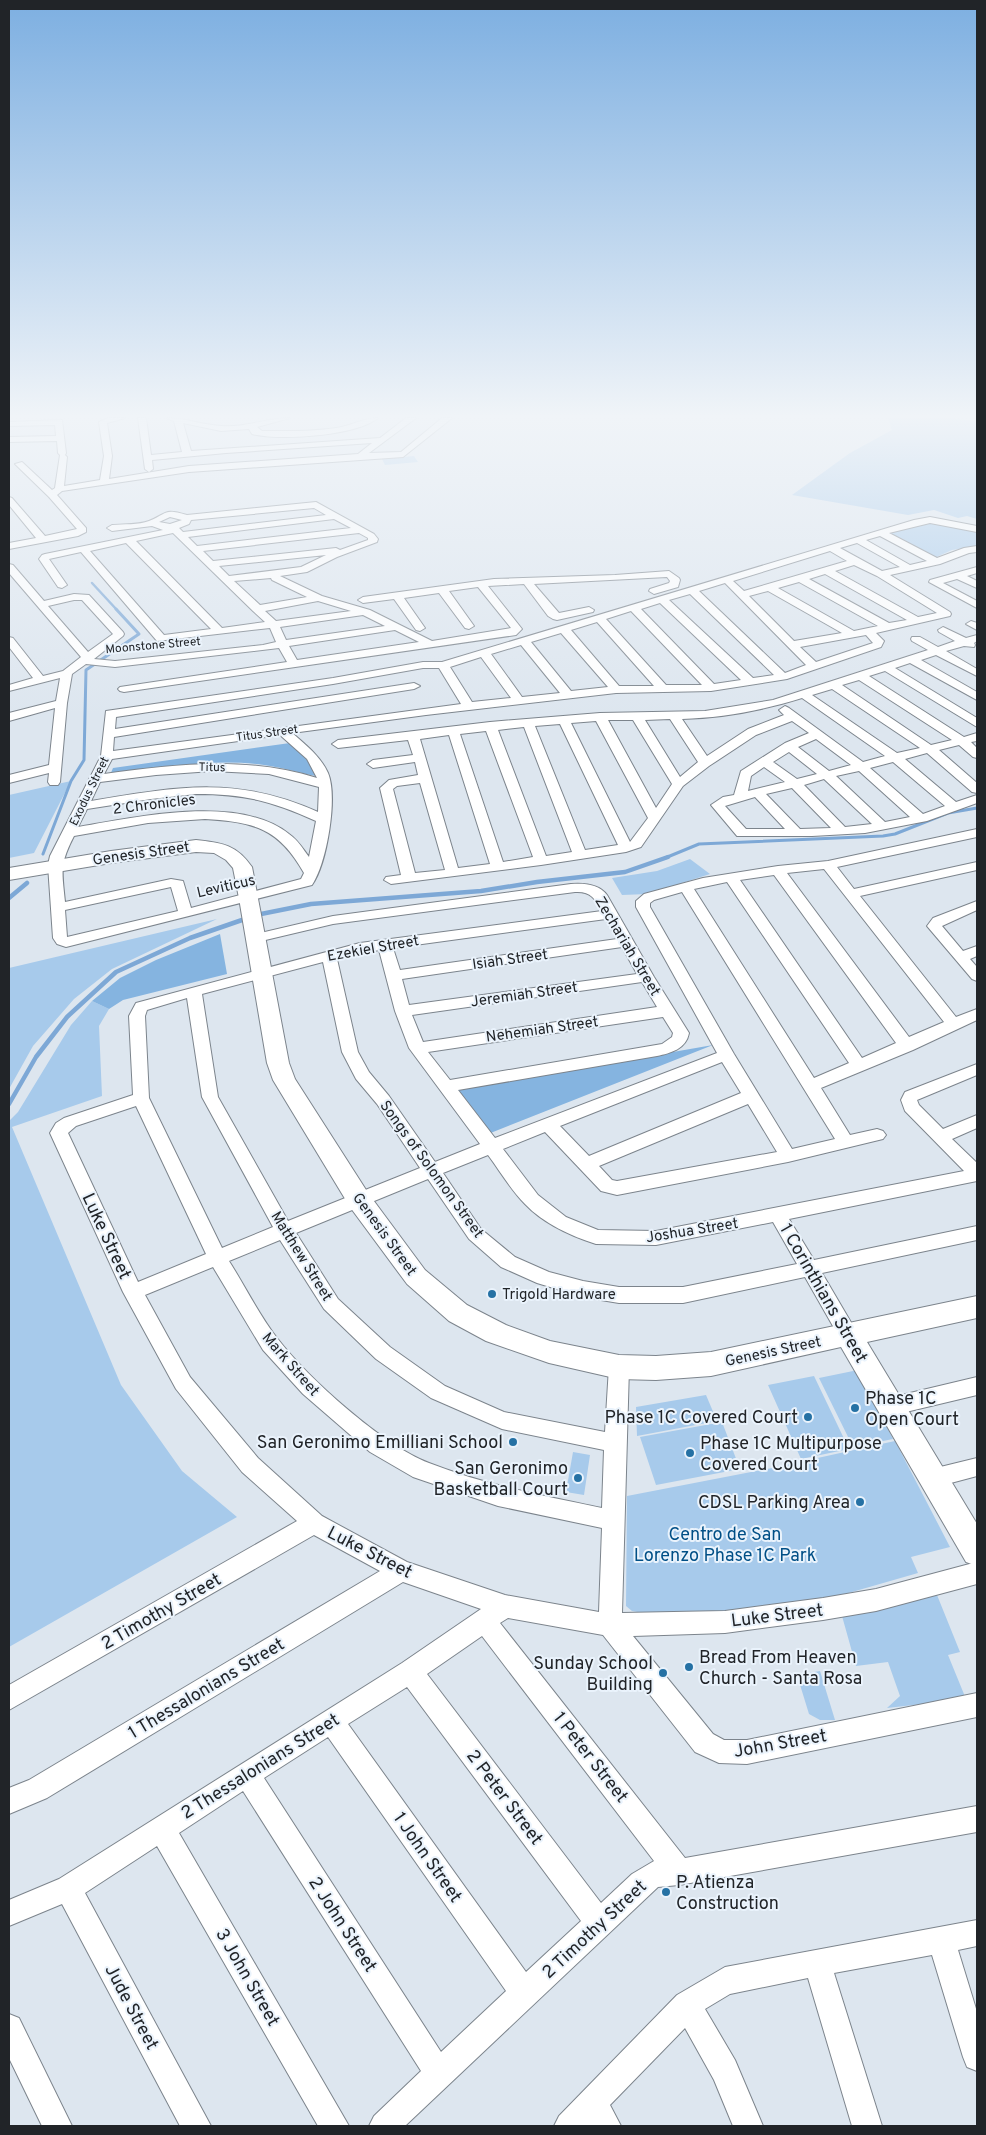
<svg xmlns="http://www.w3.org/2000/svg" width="986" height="2135" font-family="Overpass,sans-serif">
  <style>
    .green { fill: #a7caeb }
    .forest { fill: #85b4e0 }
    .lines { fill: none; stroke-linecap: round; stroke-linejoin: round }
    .stream-far2 { stroke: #7da8d6; stroke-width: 2.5 }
    .stream-far1 { stroke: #7da8d6; stroke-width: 3 }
    .stream { stroke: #7da8d6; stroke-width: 4.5 }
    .street-casing { stroke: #7c848c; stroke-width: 2 }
    .secondary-casing { stroke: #7c848c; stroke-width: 2 }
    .street { fill: #fff; fill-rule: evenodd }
    .secondary { fill: #fff; fill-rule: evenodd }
    .poi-dot { fill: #2571a4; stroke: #eaf3fc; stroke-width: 2 }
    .labels { text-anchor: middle; stroke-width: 4; stroke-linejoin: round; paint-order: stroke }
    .far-street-label { font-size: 12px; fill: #212428; stroke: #eaf3fc }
    .street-label { font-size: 15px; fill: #212428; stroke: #eaf3fc }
    .poi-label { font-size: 15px; fill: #212428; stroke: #eaf3fc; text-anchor: start }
    .near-street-label { font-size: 18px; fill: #212428; stroke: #eaf3fc }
    .near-poi-label { font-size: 18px; fill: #212428; stroke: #eaf3fc; text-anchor: end }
    .near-park-label { font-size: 18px; fill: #004f86; stroke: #eaf3fc }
  </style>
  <rect width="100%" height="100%" fill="#dde6ef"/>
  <path class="green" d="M888 418H946L977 421V519L967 516 958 518 934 510 908 515 792 495 850 453 892 430Z
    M414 456 418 462 385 465 382 459Z
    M926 522 977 531V546L952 550 932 559 880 534Z
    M71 781 34 853 9 858V795Z
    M690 859 710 874 648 894 622 895 612 878 657 871Z
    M217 919 112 969 74 999 33 1046 9 1089V968Z
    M92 1001 109 1009 99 1026 102 1096 12 1127 121 1385 182 1471 237 1517 9 1647V1121L18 1112 71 1025Z
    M858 1370 893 1439 853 1447 819 1378Z
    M814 1376 849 1449 801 1459 768 1385Z
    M706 1395 717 1421 637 1436 636 1407Z
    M722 1422 740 1469 656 1485 640 1437Z
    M895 1441 950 1547 911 1557 918 1573 845 1594 793 1603 734 1611 643 1613 632 1611 626 1606 627 1496 772 1468Z
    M573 1452 590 1455 584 1495 566 1492Z
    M937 1595 960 1652 948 1655 966 1699 887 1708 900 1696 888 1662 856 1666 842 1616Z
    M820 1671 835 1720H820L809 1714 797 1675Z"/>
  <path class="forest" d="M290 743 307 760 316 776C299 773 281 767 264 765 213 758 160 768 110 775L113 768Z
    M220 934 227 974 123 1000 109 1009 92 1001 120 978 156 960Z
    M713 1045 483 1136 450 1091Z"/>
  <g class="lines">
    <path class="stream-far2" d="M92 583 117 610"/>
    <path class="stream-far1" d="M43 854 71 781 84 760 86 670 139 634 116 609
      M665 858 699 844 883 836 895 834 948 813 977 808"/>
    <path class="stream" d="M9 898 27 883
      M261 914 311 904 481 891 537 882 625 872 668 857
      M9 1104 36 1057 67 1017 116 972 190 938 242 920"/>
    <defs>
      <path id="street" d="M108 418H125L107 423 112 456 109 479 189 466 358 454 372 443 226 453 152 460 153 469 149 472 145 469 138 418H146L151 455 182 452 174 421 167 418C186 418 202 425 221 426 244 428 267 418 290 418L257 427 262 431C287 431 312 432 336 428 351 426 363 418 378 418 356 436 279 441 252 434L249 429 221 431 183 423 191 451 380 438 406 418H416L369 453 401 452 442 418H452L403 457 189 472 62 491 57 495 86 528V532L78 536 9 549V543L36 538 9 505V497L12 498 45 536 77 529 49 497 15 464 22 462 52 490 55 488 60 455 58 453 57 441 9 442V437L56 436 55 425 9 426V422L62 420 66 453 65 455 67 457 64 486 100 480 104 456 99 422Z
        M316 502 374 534 378 539 377 542 337 557 307 572 280 576 322 596 370 610 432 641 511 628 478 587 449 591 474 626 469 629 465 628 439 593 404 598 425 628 420 631 416 630 394 599 363 603 358 600 363 597 494 579 615 575 669 571 679 578 680 580 678 587 654 594 649 591 650 589 669 583 670 581 667 577 534 584 559 613 589 607 594 610 593 612 557 620 553 619 548 616 524 584 488 586 522 629 516 635 124 692 120 691 118 689 120 687 287 662 279 648 115 667 86 664 72 674 67 703 60 782 58 785H50L48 782 49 773 9 783V775L49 765 55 708 9 721V713L56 701 60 678 9 691V685L33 678 9 647V637L13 638 43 676 63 671 81 657 9 573V564L13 565 44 601 74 594 89 595 123 632 124 634 123 636 94 659 115 661 263 645 276 642 270 628 157 641 81 552 49 559 67 585 62 588 58 587 39 559 42 555 45 554 163 530 152 526 112 531 107 528 112 525C123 524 139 525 149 521 168 513 164 508 187 515ZM314 508 326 515 183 532 179 528 189 524 191 520ZM170 517 182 520 170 524 159 522ZM334 519 351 528 197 546 188 537ZM173 533 253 611 265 622 222 628 136 541ZM359 533 368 538V540L340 550 336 548 213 561 203 551ZM126 543 211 629 164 635 90 551ZM326 555 301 567 229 576 219 566ZM271 578 272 580 307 597 260 605 234 581ZM74 600H82L113 634 88 652 48 606ZM318 601 351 611 276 621 265 611ZM363 615 385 626 286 640 280 627ZM395 630 419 642 297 660 289 646Z
        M930 517 977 526V532L930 523 889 533 937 558 964 548 977 546V552L969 553 940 564 890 575 950 612 951 614 950 616 876 633 884 641 881 647 787 679 711 691 616 693 426 715 292 733C306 745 321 757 328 773 338 797 327 863 312 885L66 947 57 944 53 938 48 865 50 856 101 756 106 711 333 678 423 662H442L914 520ZM880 536 927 561 910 565 866 540ZM857 543 900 567 882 571 840 548ZM830 551 847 561 744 591 733 581ZM854 565 877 576 937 613 918 617 835 571ZM825 574 907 620 889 623 809 579ZM799 582 878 626 854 631 778 588ZM725 583 806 665 785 673 699 591ZM768 591 842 633 794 641 749 596ZM690 594 774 675 753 678 669 600ZM660 603 741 680 714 684 641 609ZM631 611 702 685H666L606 619ZM597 622 654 686H619L571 630ZM561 633 608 687 571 691 531 642ZM866 635 873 643 816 662 800 647ZM521 645 560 693 522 697 491 654ZM481 657 511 698 472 702 450 667ZM423 668H439L461 704 113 751 114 737 414 689 420 686 414 683 115 729 116 717 333 684ZM280 735 307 759 317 778C247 756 176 764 104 774L112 759ZM212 771 269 774 319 787 318 812C237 775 175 787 91 801L100 782 156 775ZM196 794C245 794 272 801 316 821L309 857C303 849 298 840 289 834 239 794 137 817 78 827L87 809 151 799ZM205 819C254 822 279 828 304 873L301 879 191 908 183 881 171 879 65 902C62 871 59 865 74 836L148 823ZM171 887 178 911 67 937 65 910Z
        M977 567V573L967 576 977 581V588L957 579 943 583 977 601V608L929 582 930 580Z
        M971 621 977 623V630L966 624Z
        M943 627 966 638 977 635V641L974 643 975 645 974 647 964 646 946 651 977 669V676L936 655 921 660 977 692V700L910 663 895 668 977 718V727L885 671 869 676 964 737 977 733V741L971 742 977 748V758L973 757 959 745 939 750 977 783V793L972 792 927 753 905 759 956 802 977 795V803L927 821 865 833 812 836H737L711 805 723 797 734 795 741 771 785 743 809 733 792 721 756 735 709 766 683 786 641 847 626 852 541 865 391 884 384 880 386 877 401 875 380 788 389 780 418 775 415 762 373 768 367 764 373 760 413 755 408 740 338 748 332 744 338 740 490 722 600 713 705 711 773 700 928 650 912 641 911 639 912 637H920L938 647 955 641 939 632 938 630ZM859 680 952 740 931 745 842 685ZM832 689 920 748 897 753 812 695ZM802 698 885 756 863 762 789 708 785 706 779 710 784 715 748 729 707 756 682 719C722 718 764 710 802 698ZM670 719 698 762 680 777 645 720ZM608 720H633L672 784 656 808ZM596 721 648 818 630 842 571 723ZM560 724 618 845 585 850 535 726ZM524 727 572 852 546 856 498 730ZM486 731 533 857 503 862 460 734ZM449 735 490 864 458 868 420 739ZM816 739 851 765 829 771 798 747ZM789 752 817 774 797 779 773 762ZM893 762 945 806 923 814 870 768ZM764 767 785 782 748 791 751 776ZM859 771 910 817 885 822 836 776ZM824 779 872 824 845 827 804 785ZM420 783 445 870 415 873 393 789 397 786ZM792 788 831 828 800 829 766 794ZM755 797 785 829H746L725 806Z
        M977 829V837L837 867 854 889 977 862V870L860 896 956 1017 977 1009V1020L913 1050 821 1088 850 1135 877 1129 883 1131 886 1135 883 1139 788 1162 617 1195 601 1191 545 1132 503 1149 538 1195 566 1217 598 1230 656 1231 964 1171 905 1111 901 1100 905 1092 977 1064V1075L917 1100 919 1105 943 1129 977 1115V1128L952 1139 977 1163V1181L789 1219 814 1260 977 1226V1240L822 1273 859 1336 856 1342 849 1344 842 1342 805 1277 683 1303H619L583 1297 537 1283 501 1267 469 1239 428 1179 296 1233 338 1299 390 1347 445 1386 504 1412 605 1432 609 1367 612 1361 619 1359 626 1361 629 1367 622 1613 725 1611 823 1598 876 1589 977 1562V1584L876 1611 823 1620 725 1633 633 1636 713 1734 724 1740H747L977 1693V1717L747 1764 719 1763 695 1752 603 1635 508 1618 500 1623 685 1858 977 1806V1832L679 1885 658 1887 405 2126H369L374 2116 421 2071 243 1791 179 1833 349 2126H318L157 1846 85 1893 211 2126H180L62 1904 9 1926V1900L59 1879 402 1663 481 1609 403 1582 47 1798 9 1814V1788L29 1780 380 1571 314 1535 9 1710V1685L297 1521 242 1472 176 1389 123 1292 50 1133 56 1123 64 1118 133 1095 129 1016 136 1003 360 943 602 911C595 898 590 891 575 892L333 924 257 942 252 941 250 938 252 935 333 916 571 884C584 883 599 884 607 895L654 977 689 1033C686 1049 671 1053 657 1056L458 1090 495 1138 717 1053 636 907V901L644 894 703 878 778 866 828 861ZM824 869 944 1022 909 1037 787 873ZM774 875 896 1043 862 1058 740 880ZM727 882 849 1063 814 1078 694 889ZM682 892 835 1139 792 1149 734 1054 650 907V903L654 900ZM606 919 617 939 400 970 393 948ZM622 947 637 974 409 1005 402 979ZM379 950 395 1011 409 1048 480 1144 435 1162 389 1096 369 1072 358 1052 337 959ZM323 962 342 1052 356 1079 377 1104 420 1168 288 1221 218 1097 202 994ZM642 982 657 1007 423 1042 412 1015ZM187 998 202 1097 273 1227 222 1248 149 1098 145 1016 147 1010ZM663 1017 673 1033 672 1037 662 1044 450 1080 428 1052ZM722 1062 741 1093 589 1156 560 1126ZM748 1104 777 1152 617 1181 612 1180 599 1166ZM136 1106 206 1254 138 1282 68 1133 76 1126ZM488 1155C500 1171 511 1190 525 1204 544 1224 571 1236 596 1244L656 1245 773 1222 797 1264 683 1287H619L583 1281 549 1272 515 1257 481 1229 443 1173ZM280 1240 324 1309 376 1359 431 1398 502 1429 604 1450 602 1508C544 1496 485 1485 429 1463 382 1445 308 1378 277 1338 259 1315 245 1286 229 1261ZM213 1267 263 1350 303 1394 370 1452 413 1477 498 1506 602 1528 599 1612 505 1595 407 1562 322 1516 258 1458 190 1377 145 1295ZM482 1636 654 1861 632 1874 601 1903 427 1674ZM407 1687 581 1921 526 1972 348 1724ZM328 1737 506 1991 441 2052 264 1778Z
        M977 901V910L942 926 963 951 977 946V956L970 959 977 967V981L972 979 927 926 933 918Z
        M977 1377V1395L889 1416 882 1413 879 1407 882 1401 889 1398Z
        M977 1458V1476L932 1488 924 1485 921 1478 924 1471Z
        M977 1920V1946L958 1950 977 2012V2071L967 2067 963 2057 932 1955 834 1973 882 2126H852L808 1978 730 1994 705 2009 735 2060 763 2126H733L714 2080 685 2028 610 2105 621 2126H554L559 2116 677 1995 725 1967Z
        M9 2014 19 2018 72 2126H42L9 2058Z"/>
      <path id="secondary" d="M196 840C222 843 236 844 252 867L289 1063 295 1079 368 1193 425 1270 467 1305 506 1325 550 1341 619 1355 656 1356 711 1352 977 1296V1318L867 1342 977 1524V1566L966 1562 841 1347 711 1376 656 1380 619 1379 549 1363 486 1341 449 1321 407 1284 350 1207 273 1080 267 1063 239 898 233 868 226 860 214 853 196 852 111 863 9 880V868L111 851Z"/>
    </defs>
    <use href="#street" class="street-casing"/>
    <use href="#secondary" class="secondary-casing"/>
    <use href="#street" class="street"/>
    <use href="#secondary" class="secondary"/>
  </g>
  <linearGradient id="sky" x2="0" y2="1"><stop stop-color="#7dafe1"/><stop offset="0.58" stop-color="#f0f4f8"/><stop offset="1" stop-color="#f0f4f8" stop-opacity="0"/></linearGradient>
  <rect width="986" height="717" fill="url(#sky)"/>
  <g class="poi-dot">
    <circle cx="492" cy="1294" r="5"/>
    <circle cx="855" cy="1408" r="5"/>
    <circle cx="808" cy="1417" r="5"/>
    <circle cx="513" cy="1442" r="5"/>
    <circle cx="690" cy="1453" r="5"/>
    <circle cx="578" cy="1478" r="5"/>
    <circle cx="860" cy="1502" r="5"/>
    <circle cx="689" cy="1667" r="5"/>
    <circle cx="663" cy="1673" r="5"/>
    <circle cx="666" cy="1892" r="5"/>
  </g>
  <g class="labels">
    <g class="far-street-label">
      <text transform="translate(153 645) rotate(-5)" y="4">Moonstone Street</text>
      <text transform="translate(267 733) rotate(-8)" y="4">Titus Street</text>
      <text transform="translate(212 767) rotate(1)" y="4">Titus</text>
      <text transform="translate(89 791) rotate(-64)" y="4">Exodus Street</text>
    </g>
    <g class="street-label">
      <text transform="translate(154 804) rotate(-7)" y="5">2 Chronicles</text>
      <text transform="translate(141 853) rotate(-8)" y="5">Genesis Street</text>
      <text transform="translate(226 886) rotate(-13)" y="5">Leviticus</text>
      <text transform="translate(628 946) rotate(59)" y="5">Zechariah Street</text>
      <text transform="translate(373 948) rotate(-10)" y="5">Ezekiel Street</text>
      <text transform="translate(510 959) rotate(-8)" y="5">Isiah Street</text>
      <text transform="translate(524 994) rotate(-8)" y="5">Jeremiah Street</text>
      <text transform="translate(542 1029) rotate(-8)" y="5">Nehemiah Street</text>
      <text transform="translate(432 1169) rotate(54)" y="5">Songs of Solomon Street</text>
      <text transform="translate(692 1230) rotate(-9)" y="5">Joshua Street</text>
      <text transform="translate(385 1234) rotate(54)" y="5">Genesis Street</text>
      <text transform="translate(302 1256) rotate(58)" y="5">Matthew Street</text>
      <text transform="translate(773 1351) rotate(-12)" y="5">Genesis Street</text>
      <text transform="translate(291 1364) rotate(49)" y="5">Mark Street</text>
    </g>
    <g class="poi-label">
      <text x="502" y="1299">Trigold Hardware</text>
    </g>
    <g class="near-street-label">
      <text transform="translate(107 1236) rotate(65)" y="6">Luke Street</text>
      <text transform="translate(824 1293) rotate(60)" y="6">1 Corinthians Street</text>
      <text transform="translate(370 1552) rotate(27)" y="6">Luke Street</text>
      <text transform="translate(161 1611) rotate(-30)" y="6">2 Timothy Street</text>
      <text transform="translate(777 1615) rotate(-7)" y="6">Luke Street</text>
      <text transform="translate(206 1688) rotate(-31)" y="6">1 Thessalonians Street</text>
      <text transform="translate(780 1743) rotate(-10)" y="6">John Street</text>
      <text transform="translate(591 1757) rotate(52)" y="6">1 Peter Street</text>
      <text transform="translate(260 1766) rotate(-32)" y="6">2 Thessalonians Street</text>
      <text transform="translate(505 1797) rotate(53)" y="6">2 Peter Street</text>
      <text transform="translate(428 1857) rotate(55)" y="6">1 John Street</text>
      <text transform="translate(343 1924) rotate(57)" y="6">2 John Street</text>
      <text transform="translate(594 1929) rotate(-43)" y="6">2 Timothy Street</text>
      <text transform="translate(248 1977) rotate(60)" y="6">3 John Street</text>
      <text transform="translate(132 2007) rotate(62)" y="6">Jude Street</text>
    </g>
    <g class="near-poi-label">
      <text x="865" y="1404" text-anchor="start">Phase 1C<tspan x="865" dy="21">Open Court</tspan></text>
      <text x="798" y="1423">Phase 1C Covered Court</text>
      <text x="503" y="1448">San Geronimo Emilliani School</text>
      <text x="700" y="1449" text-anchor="start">Phase 1C Multipurpose<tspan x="700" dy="21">Covered Court</tspan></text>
      <text x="568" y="1474">San Geronimo<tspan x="568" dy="21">Basketball Court</tspan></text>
      <text x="850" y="1508">CDSL Parking Area</text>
      <text x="699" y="1663" text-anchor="start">Bread From Heaven<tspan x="699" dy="21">Church - Santa Rosa</tspan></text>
      <text x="653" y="1669">Sunday School<tspan x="653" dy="21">Building</tspan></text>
      <text x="676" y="1888" text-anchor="start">P. Atienza<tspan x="676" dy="21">Construction</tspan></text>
    </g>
    <g class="near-park-label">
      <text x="725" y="1540">Centro de San<tspan x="725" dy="21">Lorenzo Phase 1C Park</tspan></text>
    </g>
  </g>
  <rect width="986" height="2135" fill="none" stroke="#212428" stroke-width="20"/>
</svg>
